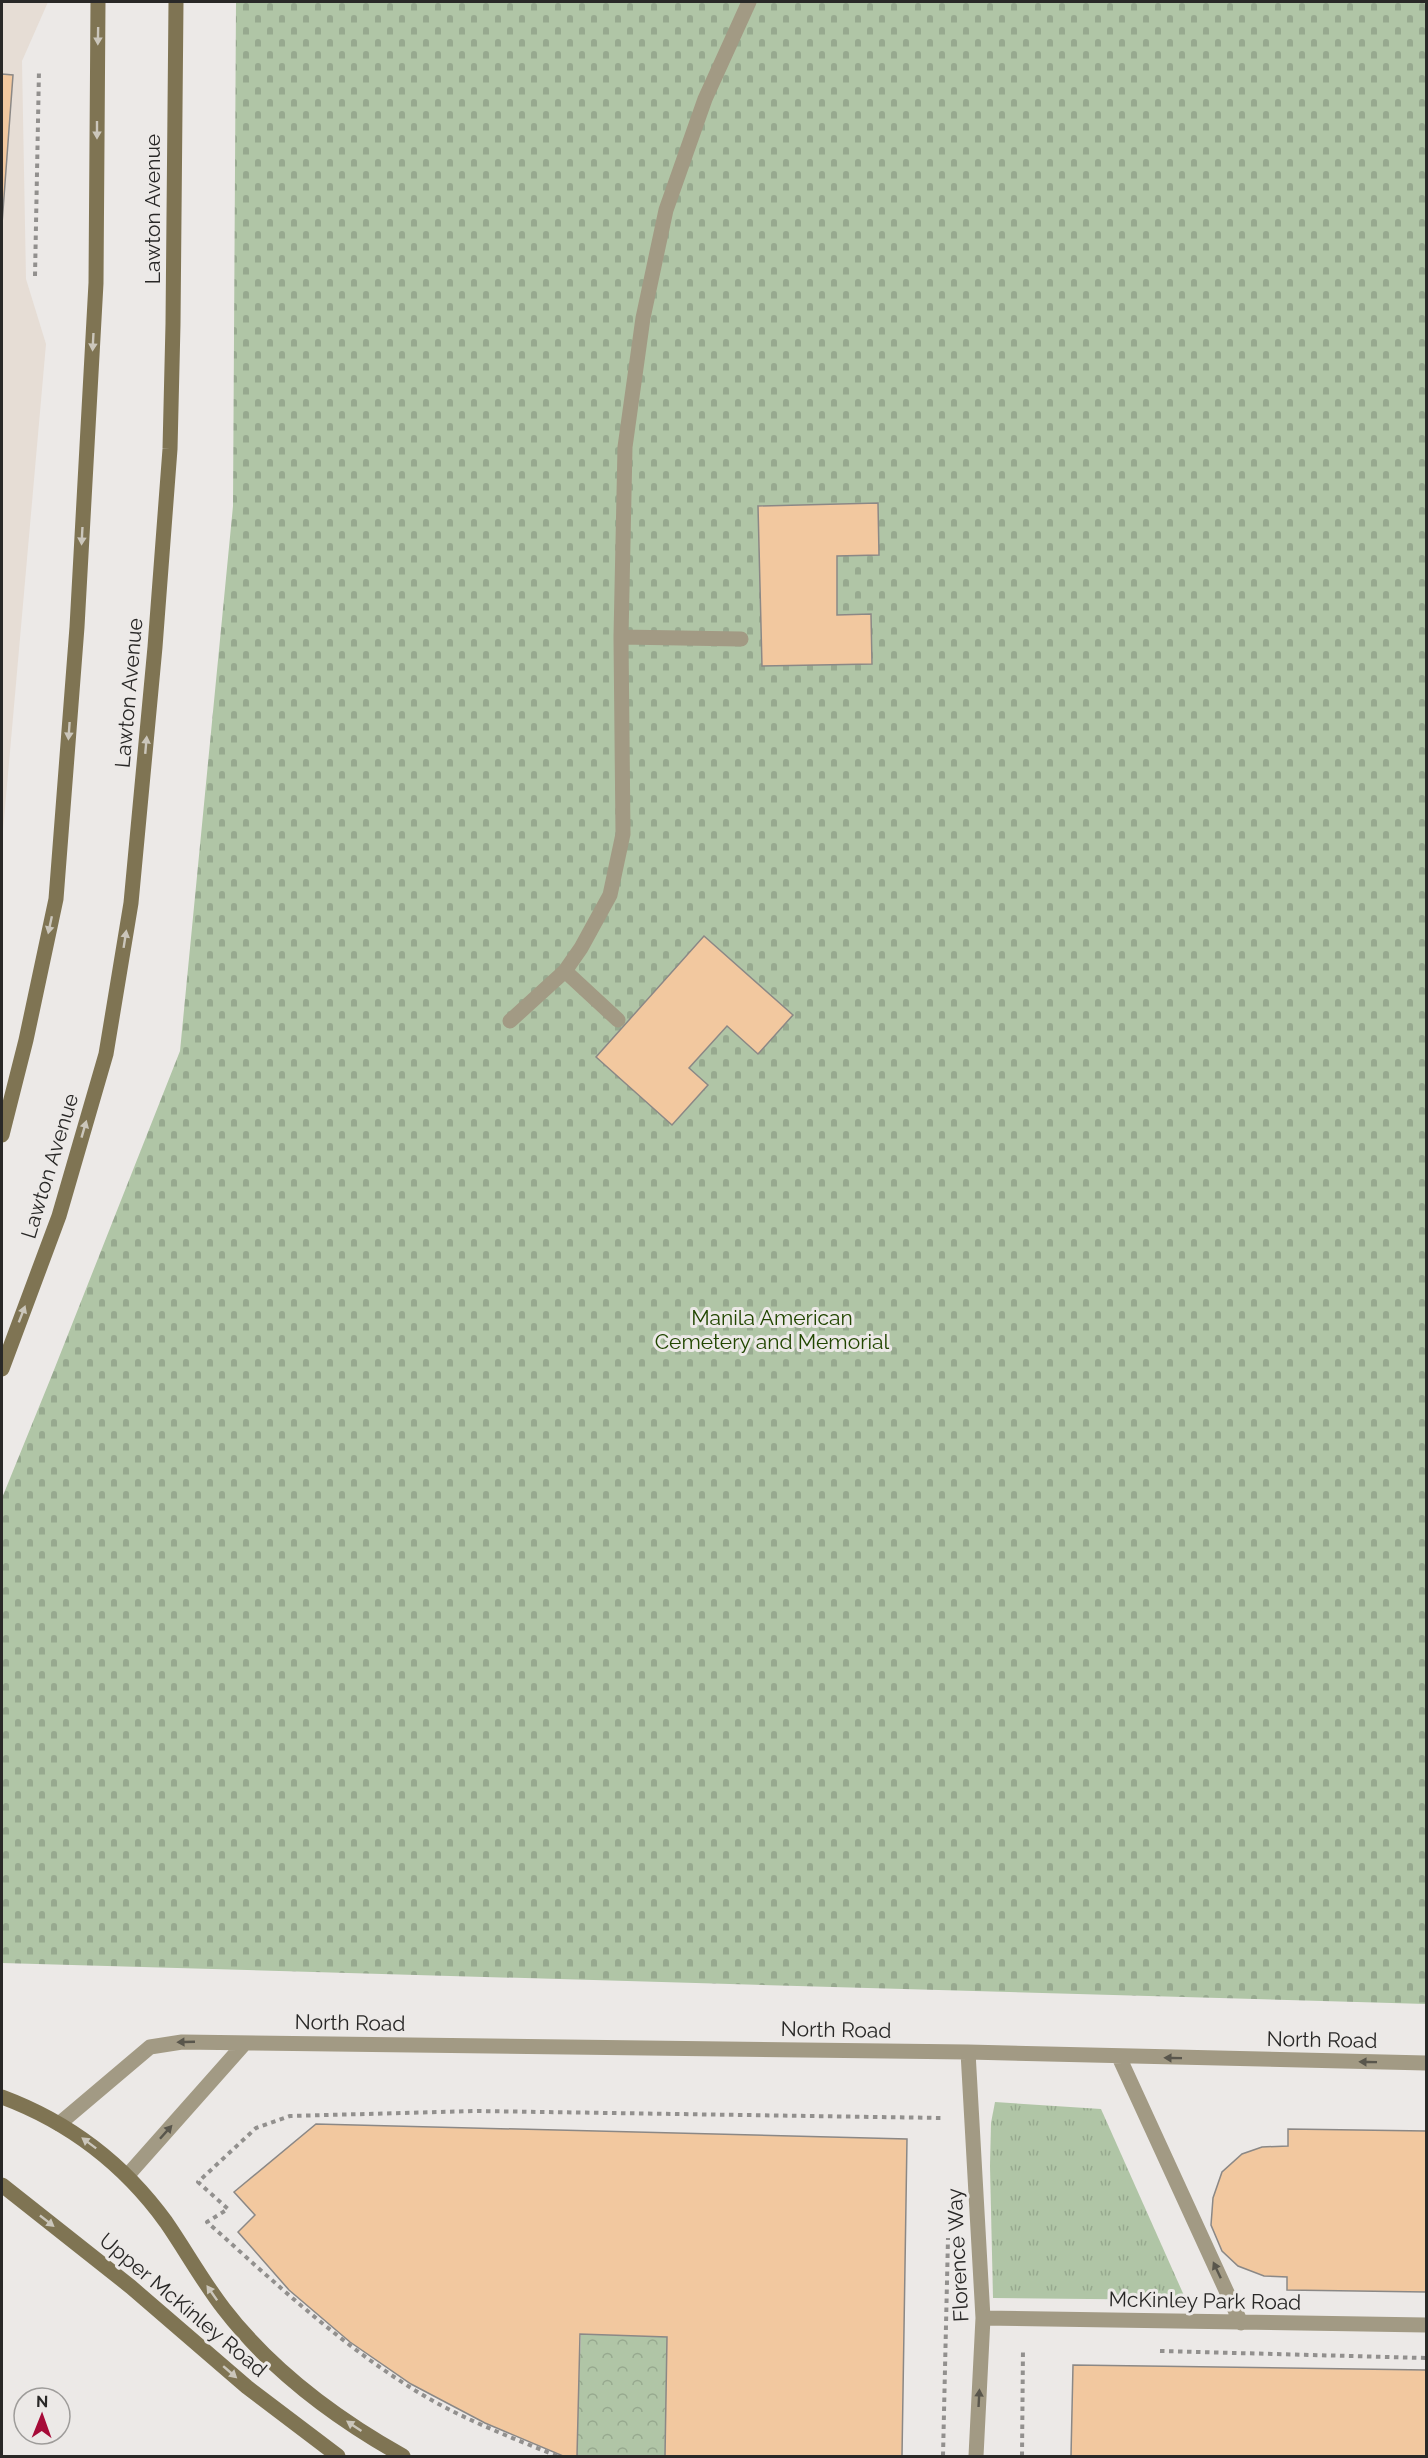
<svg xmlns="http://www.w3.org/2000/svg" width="1428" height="2458" font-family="Raleway,sans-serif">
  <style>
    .built { fill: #e6ddd5 }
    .grass { fill: url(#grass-tufts) }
    .cemetery { fill: url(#cemetery-stones) }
    .park { fill: url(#park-crowns) }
    .building { fill: #f2c89f; stroke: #8b8886; stroke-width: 1.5 }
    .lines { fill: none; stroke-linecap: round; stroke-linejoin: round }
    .path { stroke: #92908e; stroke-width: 4; stroke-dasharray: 4.5 4.5; stroke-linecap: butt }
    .service { stroke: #a29a84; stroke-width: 15 }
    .secondary { stroke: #7f7453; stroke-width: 15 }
    .oneway { fill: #cbc6bb }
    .oneway2 { fill: #59564c }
    .labels { text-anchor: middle; stroke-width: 6; stroke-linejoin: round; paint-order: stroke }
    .street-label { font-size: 21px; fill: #292827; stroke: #ece9e7 }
    .park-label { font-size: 21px; fill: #214600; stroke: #ece9e7 }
  </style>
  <defs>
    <pattern id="grass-tufts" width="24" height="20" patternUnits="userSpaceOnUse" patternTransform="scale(1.5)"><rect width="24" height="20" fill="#b0c5a6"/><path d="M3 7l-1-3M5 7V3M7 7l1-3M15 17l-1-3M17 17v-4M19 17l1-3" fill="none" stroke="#97a98f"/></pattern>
    <pattern id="cemetery-stones" width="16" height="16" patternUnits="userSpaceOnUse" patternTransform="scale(1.5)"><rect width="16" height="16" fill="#b0c5a6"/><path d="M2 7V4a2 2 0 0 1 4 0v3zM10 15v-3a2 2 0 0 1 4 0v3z" fill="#97a98f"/></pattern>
    <pattern id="park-crowns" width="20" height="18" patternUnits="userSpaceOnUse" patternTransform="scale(1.5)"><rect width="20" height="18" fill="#b0c5a6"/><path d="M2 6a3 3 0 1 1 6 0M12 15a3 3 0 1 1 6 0" fill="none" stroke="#97a98f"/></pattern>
  </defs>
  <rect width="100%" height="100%" fill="#ece9e7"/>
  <path class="built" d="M2 2H48L22 61 26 279 46 344 2 842Z"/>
  <path class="grass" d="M995 2102 1101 2109 1186 2300 993 2298 990 2166 991 2123Z"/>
  <path class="cemetery" d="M236 2H1426V2004L2 1963V1498L52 1375 180 1051 233 506Z"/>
  <path class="park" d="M581 2333 672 2336 669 2456H576Z"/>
  <path class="building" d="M2 74 13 75 2 224Z
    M878 503 879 555 837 556V615L871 614 872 664 762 666 758 506Z
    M704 936 793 1015 758 1054 727 1026 689 1068 708 1085 672 1125 596 1057Z
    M316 2124 907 2139 902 2456H665L667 2337 580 2334 577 2456H563L485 2423 411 2384 350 2342 289 2290 238 2232 255 2215 234 2192Z
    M1288 2129 1426 2131V2292L1287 2290V2277L1264 2276 1238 2266 1222 2251 1211 2225 1213 2198 1222 2172 1242 2154 1262 2147 1288 2146Z
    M1073 2365 1426 2370V2456H1071Z"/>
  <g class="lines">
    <path class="path" d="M35 276 39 70
      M1160 2351 1426 2358
      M557 2456C505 2435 452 2415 405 2384 333 2338 271 2279 207 2222L228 2209 198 2182 256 2128 290 2116 477 2111 943 2118
      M943 2456 948 2238
      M1022 2456 1023 2348"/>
    <path class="service" d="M621 637 741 639
      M565 971 618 1020
      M510 1021 565 971 581 948 610 895 623 834 621 637 625 447 643 318 666 210 705 99 749 2
      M968 2052 983 2318 976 2456
      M1119 2057 1241 2323
      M59 2124 150 2047 182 2042 968 2052 1426 2063
      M127 2176 245 2043
      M983 2318 1426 2325"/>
    <path class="secondary" d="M2 1135 26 1040 56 899 77 627 96 283 98 2
      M2 1369 59 1216 106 1054 131 903 155 647 170 449 173 324 176 2
      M2 2097C69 2122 124 2164 166 2222 186 2251 203 2282 224 2309 271 2370 337 2419 403 2456
      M2 2185 131 2287 247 2387 338 2456"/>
  </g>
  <defs><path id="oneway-solid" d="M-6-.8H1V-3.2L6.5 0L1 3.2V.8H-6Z" transform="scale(1.5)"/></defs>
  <g class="oneway">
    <use href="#oneway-solid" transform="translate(98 36) rotate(91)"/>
    <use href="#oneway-solid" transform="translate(97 130) rotate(90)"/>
    <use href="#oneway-solid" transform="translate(93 342) rotate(93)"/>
    <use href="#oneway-solid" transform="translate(82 536) rotate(93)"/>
    <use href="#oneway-solid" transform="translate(69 731) rotate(94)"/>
    <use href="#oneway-solid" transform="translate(146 745) rotate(-85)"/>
    <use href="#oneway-solid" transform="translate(50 925) rotate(102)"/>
    <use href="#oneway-solid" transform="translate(125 939) rotate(-81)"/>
    <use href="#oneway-solid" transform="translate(84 1129) rotate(-74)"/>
    <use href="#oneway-solid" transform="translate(22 1314) rotate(-69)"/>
    <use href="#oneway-solid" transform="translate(89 2143) rotate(-143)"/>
    <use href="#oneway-solid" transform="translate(47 2221) rotate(38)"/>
    <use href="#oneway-solid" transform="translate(212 2293) rotate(-125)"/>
    <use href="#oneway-solid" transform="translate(230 2372) rotate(41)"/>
    <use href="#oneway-solid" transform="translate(354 2426) rotate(-146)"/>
  </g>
  <g class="oneway2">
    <use href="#oneway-solid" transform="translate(186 2042) rotate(178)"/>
    <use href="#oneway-solid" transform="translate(1173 2058) rotate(-179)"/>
    <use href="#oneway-solid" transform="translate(1368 2062) rotate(-179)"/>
    <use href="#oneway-solid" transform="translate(166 2132) rotate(-48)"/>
    <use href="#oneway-solid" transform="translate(1217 2270) rotate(-115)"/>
    <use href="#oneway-solid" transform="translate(979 2398) rotate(-87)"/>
  </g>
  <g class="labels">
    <g class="street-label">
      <text transform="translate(153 209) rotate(-90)" y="7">Lawton Avenue</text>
      <text transform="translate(129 693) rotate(-85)" y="7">Lawton Avenue</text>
      <text transform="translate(50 1166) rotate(-73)" y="7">Lawton Avenue</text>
      <text transform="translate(350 2023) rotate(1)" y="7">North Road</text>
      <text transform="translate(836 2030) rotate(1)" y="7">North Road</text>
      <text transform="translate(1322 2040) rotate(1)" y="7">North Road</text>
      <text transform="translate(958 2255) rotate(-93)" y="7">Florence Way</text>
      <text transform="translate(1205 2301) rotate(1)" y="7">McKinley Park Road</text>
      <text transform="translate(183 2305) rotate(40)" y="7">Upper McKinley Road</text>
    </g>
    <g class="park-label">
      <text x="772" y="1325">Manila American<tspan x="772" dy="24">Cemetery and Memorial</tspan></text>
    </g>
  </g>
  <rect width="1428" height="2458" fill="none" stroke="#292827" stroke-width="6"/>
  <g transform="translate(42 2416) rotate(1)"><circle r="28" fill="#ece9e7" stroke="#9e9c9a" stroke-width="1.5"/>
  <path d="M0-4.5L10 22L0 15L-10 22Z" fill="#a60b38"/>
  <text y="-9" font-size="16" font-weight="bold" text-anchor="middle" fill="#292827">N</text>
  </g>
</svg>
